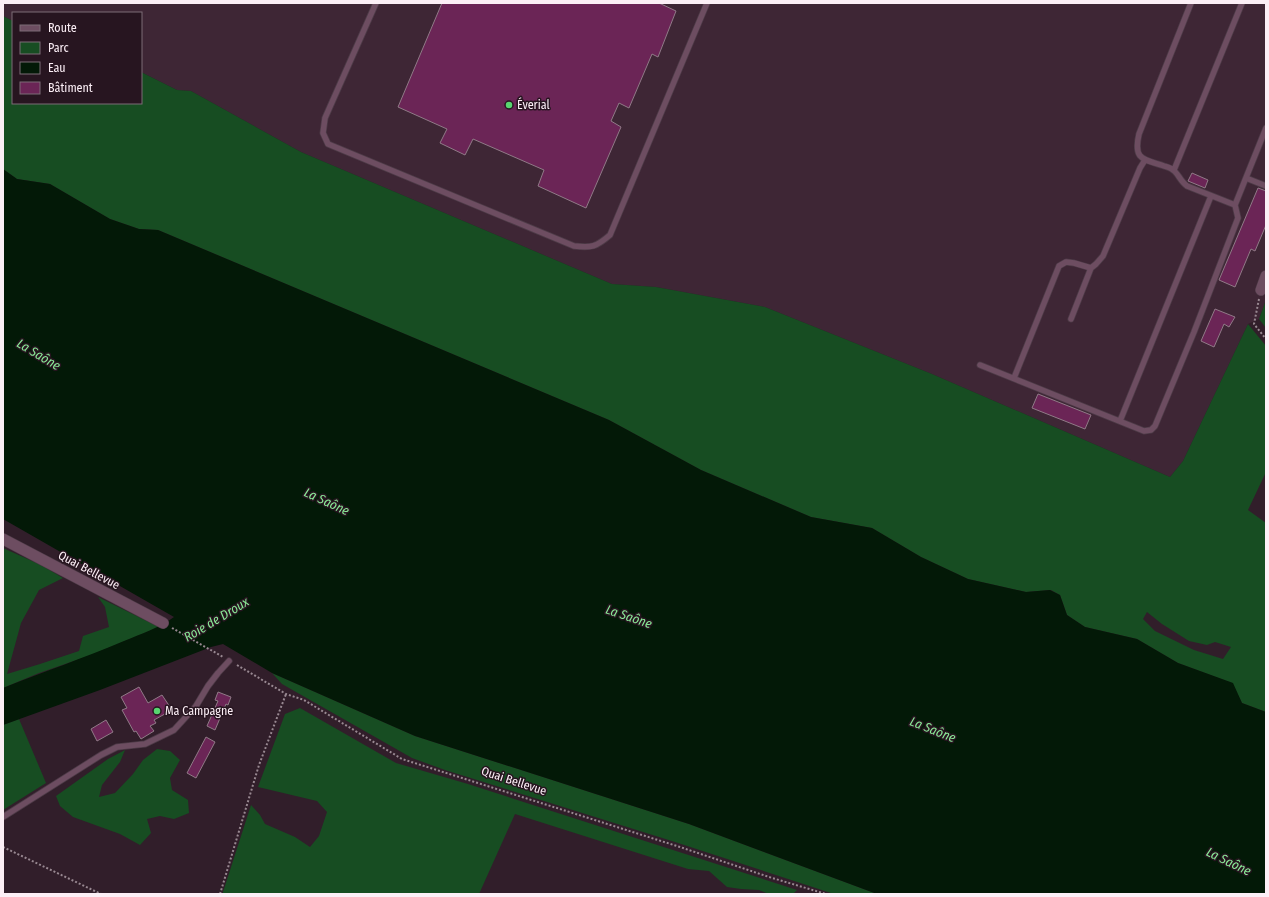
<svg xmlns="http://www.w3.org/2000/svg" width="1269" height="897" font-family="'Fira Sans Condensed',sans-serif">
  <style>
    .built { fill: #3e2635 }
    .green { fill: #174d22; fill-rule: evenodd }
    .water { fill: #031907 }
    .building { fill: #6b2556; stroke: #907a87 }
    .lines { fill: none; stroke-linecap: round; stroke-linejoin: round }
    .service-casing { stroke: #4d3b47; stroke-width: 7 }
    .minor-casing { stroke: #4d3b47; stroke-width: 12 }
    .path { stroke: #988891; stroke-width: 2; stroke-dasharray: 2 2; stroke-linecap: butt }
    .service { stroke: #6d4d61; stroke-width: 5.5 }
    .minor { stroke: #6d4d61; stroke-width: 11 }
    .poi-dot { fill: #58d570; stroke: #271520; stroke-width: 1.5 }
    .labels { text-anchor: middle; stroke-width: 3; stroke-linejoin: round; paint-order: stroke }
    .poi-label { font-size: 12px; fill: #fceff6; stroke: #271520; text-anchor: start }
    .street-label { font-size: 12px; fill: #fceff6; stroke: #271520 }
    .water-label { font-size: 13px; font-style: italic; fill: #8aea97; stroke: #271520 }
  </style>
  <rect width="100%" height="100%" fill="#311e2a"/>
  <path class="built" d="M3 3H1266V300L1259 319 1248 324 1183 461 1170 477 932 374 765 307 656 287 612 284 301 152 191 91 177 90 141 72V13H13V21L3 16Z"/>
  <path class="green" d="M3 16 13 21V103H141V72L177 90 191 91 301 152 612 284 656 287 765 307 932 374 1170 477 1183 461 1248 324 1266 346V472L1248 510 1266 523V712L1242 703 1232 683 1178 663 1137 639 1085 627 1067 615 1060 595 1051 590 1026 592 968 579 921 557 872 528 811 517 701 470 609 420 158 230 139 229 110 219 50 184 17 179 3 169ZM1147 612 1162 624 1189 641 1207 645 1215 642 1231 647 1223 659 1194 650 1155 631 1143 619Z
    M1266 300V328L1259 319Z
    M3 548 41 565 63 578 39 590 21 623 15 645 7 674 40 664 79 651 83 636 109 627 105 607 98 597 159 627 91 655 39 673 3 688Z
    M272 673 415 736 689 824 877 894H834L675 842 445 770 412 758 282 684Z
    M300 708 396 763 468 784 797 890 793 894H769L759 890 741 889 727 887 709 871 688 869 515 814 479 894H223V892L251 805 260 815 265 824 295 837 310 847 319 836 327 812 317 801 258 787 285 714Z
    M19 719 46 783 3 810V725Z
    M157 749 170 751 180 760 170 778 172 790 188 800 189 813 174 819 160 816 147 819 151 833 140 845 120 834 73 817 60 806 56 796 108 759 125 750 120 762 102 785 99 797 115 793 133 774 143 760Z"/>
  <path class="water" d="M3 169 17 179 50 184 110 219 139 229 158 230 609 420 701 470 811 517 872 528 921 557 968 579 1026 592 1050 590 1060 595 1067 615 1085 627 1137 639 1178 663 1233 683 1242 703 1266 712V894H877L689 824 415 736 272 673 223 644 211 647 100 690 3 725V688C43 672 84 658 124 641 141 634 159 628 174 617L3 519Z"/>
  <path class="building" d="M442 3H659L676 11 658 57 652 54 629 108 619 103 611 121 621 127 586 208 538 186 544 170 473 139 465 155 440 143 447 129 398 107Z
    M1192 173 1208 180 1205 188 1188 181Z
    M1258 188 1266 191V225L1255 251 1251 249 1235 287 1219 280Z
    M1215 309 1235 317 1229 327 1224 324 1214 347 1201 341Z
    M1038 394 1091 415 1085 429 1032 408Z
    M139 687 148 703 162 695 172 710 154 720 156 723 150 726 154 731 141 739 136 731 134 732 122 710 127 708 121 697Z
    M218 692 231 697 228 705 226 704 215 730 207 726 218 701 215 700Z
    M106 720 113 732 97 741 91 729Z
    M206 737 215 742 196 778 187 773Z"/>
  <g class="lines">
    <defs>
      <path id="service" d="M376 3 325 118 323 133 328 144 574 246C592 248 596 247 610 235L707 3
        M1191 3 1139 134C1133 160 1143 159 1164 166 1167 167 1171 168 1173 170 1178 173 1180 181 1187 186L1235 205
        M1174 170 1242 3
        M1246 178 1266 186
        M1071 319 1091 268
        M980 365 1144 431 1151 430 1155 426 1194 332 1238 218 1235 205 1266 128
        M1014 378 1059 266 1066 262 1074 263 1091 268 1096 264 1103 256 1140 168 1145 160
        M1120 421 1211 196
        M3 817 101 755 117 747 145 744 174 730 196 706 208 686 218 673 229 661"/>
      <path id="minor" d="M1261 290 1266 276
        M3 539 163 623"/>
    </defs>
    <use href="#service" class="service-casing"/>
    <use href="#minor" class="minor-casing"/>
    <path class="path" d="M1259 299 1254 324 1266 339
      M172 628 223 657
      M237 665 286 694 304 700 402 759 680 847 769 877 826 894
      M3 847 101 894
      M220 894 259 765 286 694"/>
    <use href="#service" class="service"/>
    <use href="#minor" class="minor"/>
  </g>
  <g class="poi-dot">
    <circle cx="509" cy="105" r="4"/>
    <circle cx="157" cy="711" r="4"/>
  </g>
  <g class="labels">
    <g class="poi-label">
      <text x="517" y="109">Éverial</text>
      <text x="165" y="715">Ma Campagne</text>
    </g>
    <g class="street-label">
      <text transform="translate(89 570) rotate(28)" y="4">Quai Bellevue</text>
      <text transform="translate(514 781) rotate(18)" y="4">Quai Bellevue</text>
    </g>
    <g class="water-label">
      <text transform="translate(39 354) rotate(31)" y="5">La Saône</text>
      <text transform="translate(327 501) rotate(25)" y="5">La Saône</text>
      <text transform="translate(629 616) rotate(19)" y="5">La Saône</text>
      <text transform="translate(216 619) rotate(-31)" y="5">Roie de Droux</text>
      <text transform="translate(933 729) rotate(22)" y="5">La Saône</text>
      <text transform="translate(1229 861) rotate(26)" y="5">La Saône</text>
    </g>
  </g>
  <rect width="1269" height="897" fill="none" stroke="#fceff6" stroke-width="8"/>
  <rect x="12" y="12" width="130" height="92" fill="#271520" stroke="#7c6c76"/>
  <rect x="20" y="25" width="20" height="6" fill="#6d4d61" stroke="#7c6c76"/>
  <text x="48" y="32" font-size="12" fill="#fceff6">Route</text>
  <rect x="20" y="42" width="20" height="12" fill="#174d22" stroke="#7c6c76"/>
  <text x="48" y="52" font-size="12" fill="#fceff6">Parc</text>
  <rect x="20" y="62" width="20" height="12" fill="#031907" stroke="#7c6c76"/>
  <text x="48" y="72" font-size="12" fill="#fceff6">Eau</text>
  <rect x="20" y="82" width="20" height="12" fill="#6b2556" stroke="#7c6c76"/>
  <text x="48" y="92" font-size="12" fill="#fceff6">Bâtiment</text>
</svg>
